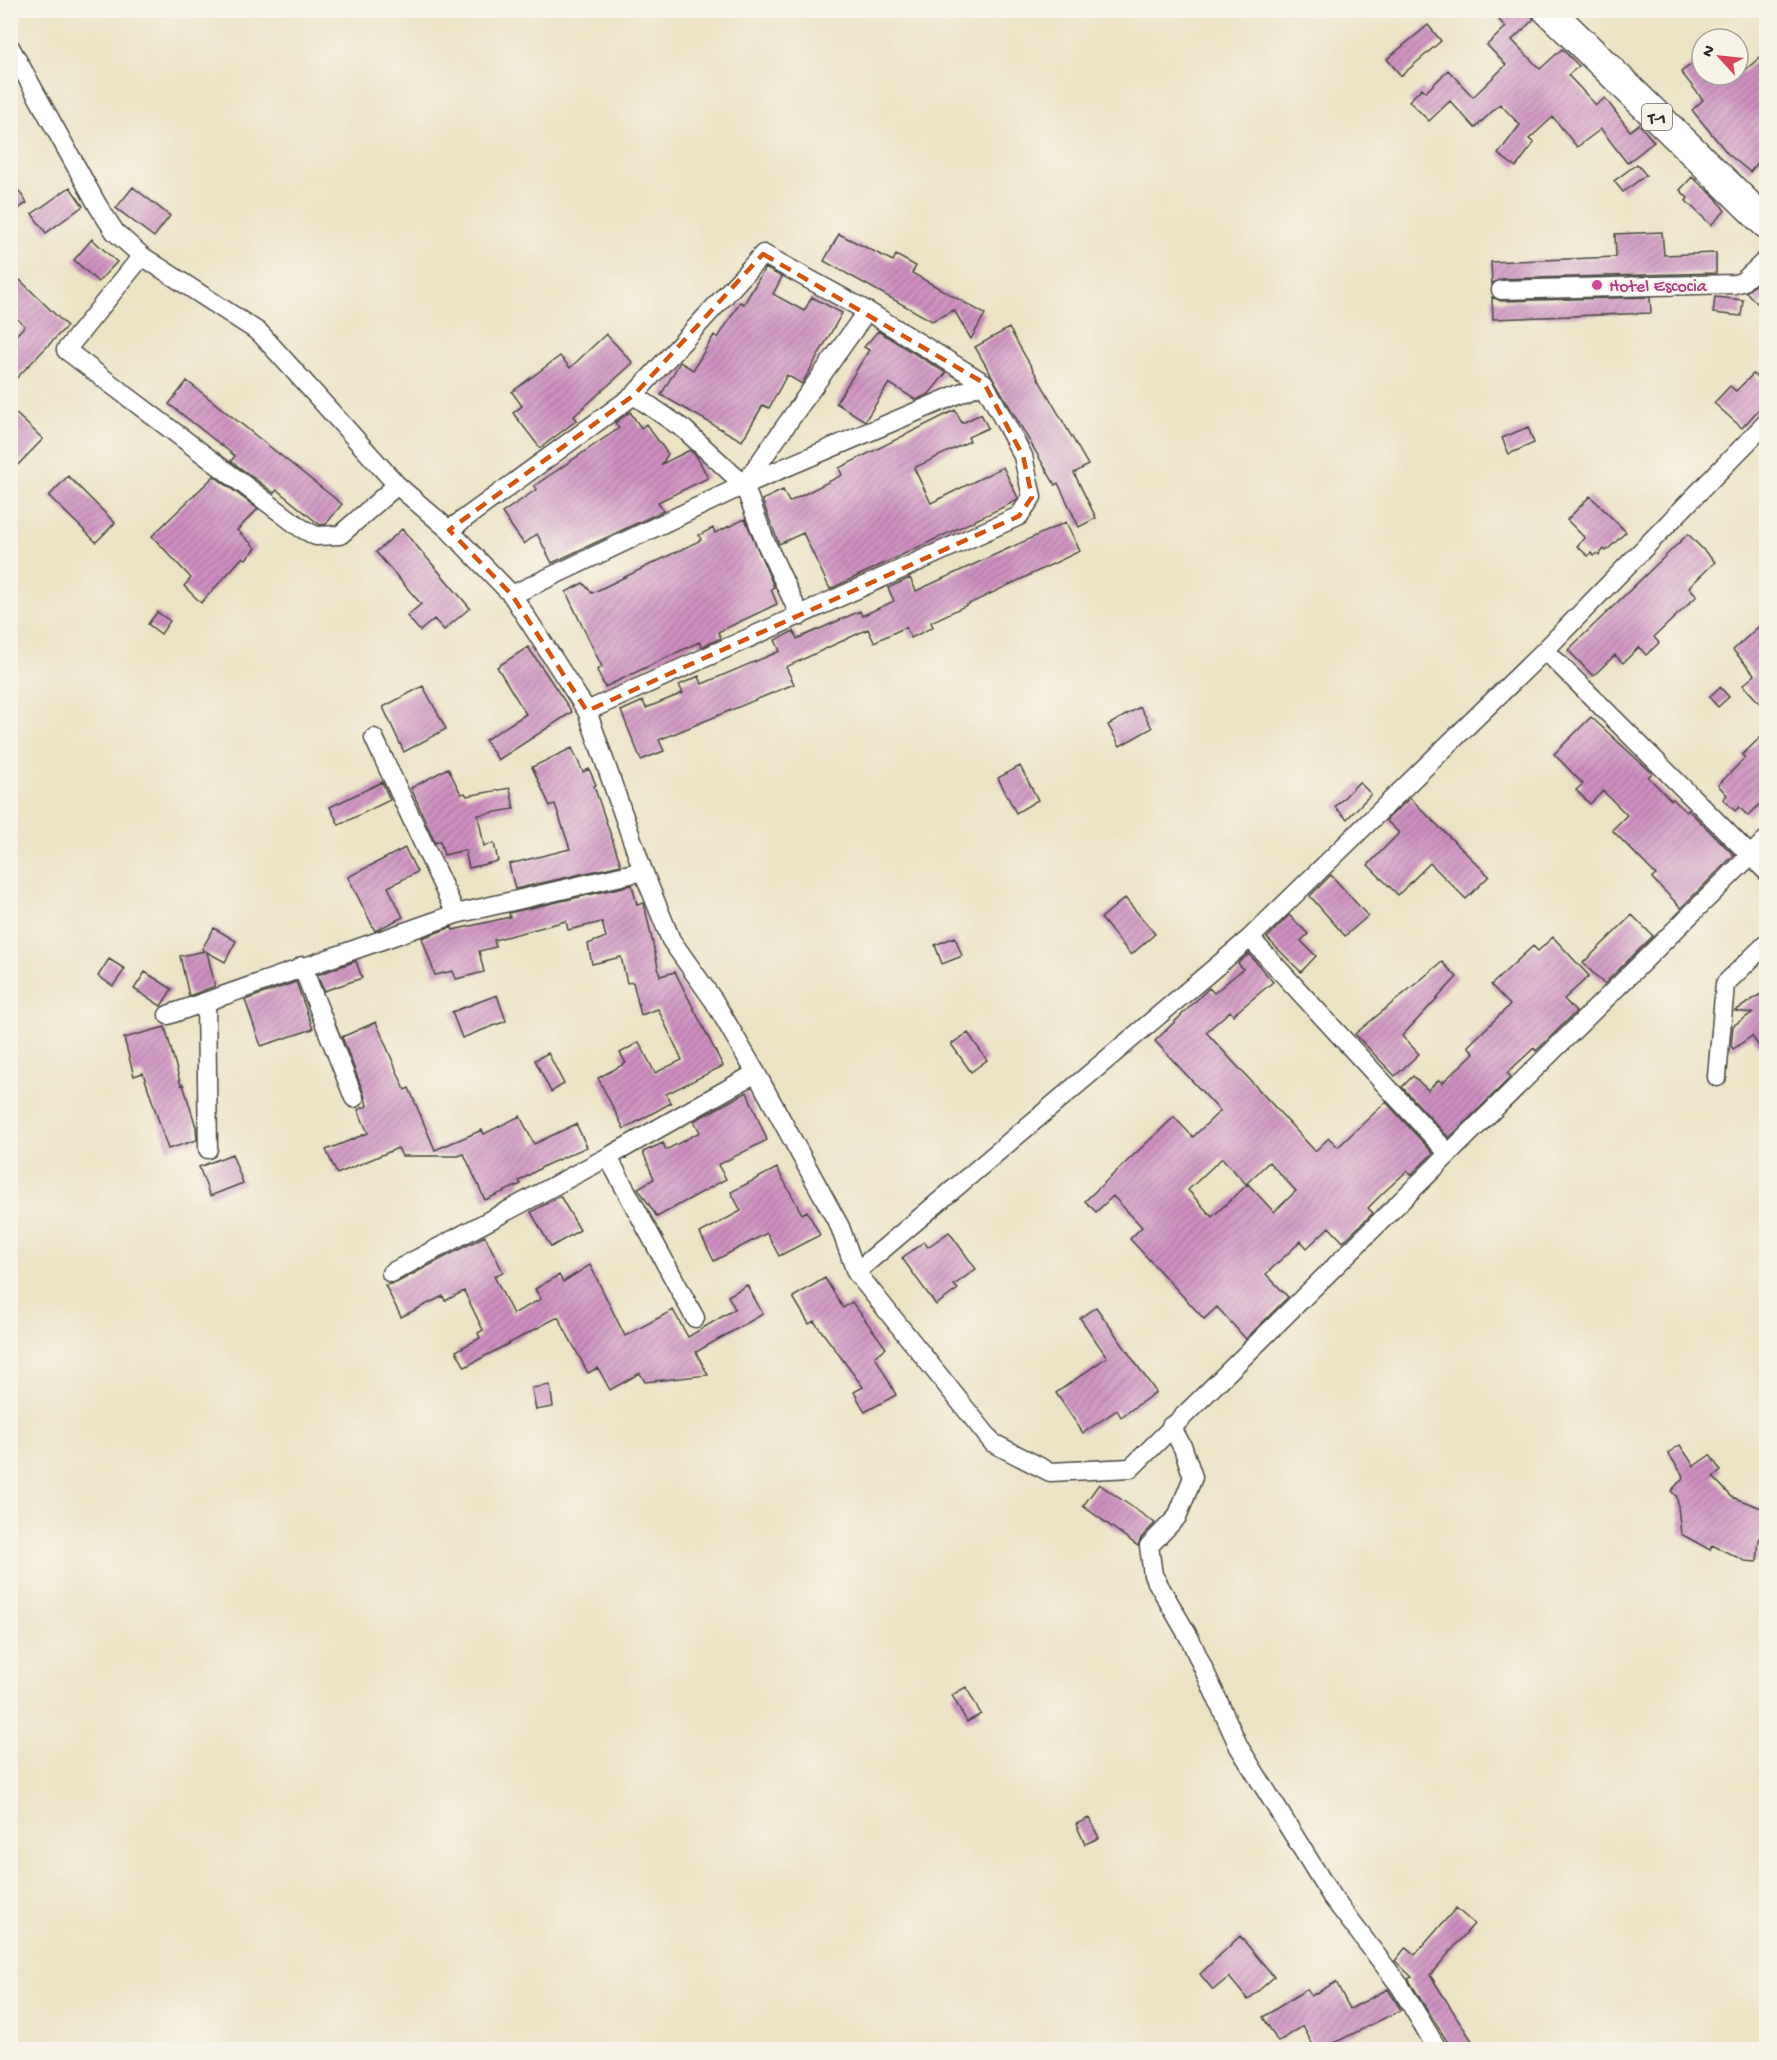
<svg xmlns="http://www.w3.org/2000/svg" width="1777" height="2060" font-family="'Gochi Hand',sans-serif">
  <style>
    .building { fill: url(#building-hatch); fill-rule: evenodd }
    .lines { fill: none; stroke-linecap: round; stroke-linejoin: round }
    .minor-casing { stroke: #484742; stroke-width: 21 }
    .trunk-casing { stroke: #484742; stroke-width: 33 }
    .minor { stroke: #fff; stroke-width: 18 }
    .trunk { stroke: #fff; stroke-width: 30 }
    .marked { fill: none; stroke: #d5540f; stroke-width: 4.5; stroke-dasharray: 12 8; stroke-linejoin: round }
    .hotel-dot { fill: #d1479c; stroke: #f7f3e8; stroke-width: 2 }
    .labels { text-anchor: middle; stroke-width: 5; stroke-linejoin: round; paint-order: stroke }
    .shield { fill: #f7f3e8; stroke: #686764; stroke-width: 1.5 }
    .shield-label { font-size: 16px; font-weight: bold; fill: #2b2b2b }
    .hotel-label { font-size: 18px; fill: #b23c85; stroke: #f7f3e8; text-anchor: start }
  </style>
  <defs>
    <pattern id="building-hatch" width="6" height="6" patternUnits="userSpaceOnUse" patternTransform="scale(1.5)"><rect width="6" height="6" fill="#cd8fc1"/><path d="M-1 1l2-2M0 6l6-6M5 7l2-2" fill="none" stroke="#a7759d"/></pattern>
  </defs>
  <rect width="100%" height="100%" fill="#f7f3e8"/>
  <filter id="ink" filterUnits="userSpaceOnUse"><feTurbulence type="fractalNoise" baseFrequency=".0167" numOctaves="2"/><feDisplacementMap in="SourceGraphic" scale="12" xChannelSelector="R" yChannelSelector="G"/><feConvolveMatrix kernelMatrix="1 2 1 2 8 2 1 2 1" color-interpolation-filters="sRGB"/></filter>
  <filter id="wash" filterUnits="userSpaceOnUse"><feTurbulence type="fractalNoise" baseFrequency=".008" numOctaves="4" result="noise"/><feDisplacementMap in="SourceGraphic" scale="24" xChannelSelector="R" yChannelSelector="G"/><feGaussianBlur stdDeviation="1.35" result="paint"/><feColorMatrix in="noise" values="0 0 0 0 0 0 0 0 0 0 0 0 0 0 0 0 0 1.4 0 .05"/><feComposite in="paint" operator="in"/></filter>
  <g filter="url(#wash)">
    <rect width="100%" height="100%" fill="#ece3c4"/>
    <g id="blocks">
      <path class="building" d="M1509 10H1527L1534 19 1512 40 1540 69 1562 49 1579 66 1568 75 1596 105 1605 98 1630 131 1639 124 1654 142 1627 163 1601 129 1577 147 1553 117 1529 139 1534 143 1516 167 1498 154 1520 125 1500 104 1475 128 1450 101 1429 121 1409 101 1422 88 1426 92 1448 70 1473 97 1506 65 1487 45 1506 27 1499 20Z
        M1428 25 1441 41 1401 76 1387 59Z
        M1767 51V152L1750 172 1728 154 1692 110 1703 100 1681 72 1702 57V75H1738L1739 70 1742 73Z
        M1637 164 1646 175 1623 192 1614 181Z
        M1692 177 1716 198 1725 211 1711 225 1686 201 1688 198 1680 190Z
        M10 178 27 203 10 214Z
        M70 187 83 206 46 233 32 214Z
        M133 187 170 216 154 237 116 208Z
        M1662 232 1664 255 1716 253V273L1501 279 1492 284 1491 262 1616 257 1615 234Z
        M839 234 893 261 896 255 916 266 912 273 985 314 971 339 954 310 932 321 824 261Z
        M92 239 117 262 98 282 74 260Z
        M765 268 782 277 773 294 804 311 812 297 842 313 802 384 787 375 769 408 763 405 742 441 661 395 680 362 693 370 714 335 718 338 740 302 744 304Z
        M20 280 67 326 10 385V341L25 326 10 312V290Z
        M1757 283 1767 293V297L1759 305 1746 292Z
        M1492 297 1501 301 1650 297 1651 313 1493 319Z
        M1715 297 1743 300 1741 316 1713 313Z
        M1009 328 1088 465 1074 473 1096 518 1079 527 1058 483 1055 485 975 347Z
        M878 331 946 373 929 394 916 400 889 383 865 421 836 403 869 350 864 347Z
        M606 334 633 363 574 416 577 420 540 448 513 413 522 406 512 392 560 356 570 368Z
        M1753 374 1767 386V400L1742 428 1714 403 1730 386 1736 391Z
        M187 381 342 504 326 524 320 525 277 490 274 493 231 461 235 456 169 404Z
        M10 408 43 439 10 473Z
        M955 410 962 423 981 414 988 428 968 437 970 441 914 468 931 503 1003 467 1018 498 1016 501 830 589 803 533 779 544 762 500 783 490 789 502 842 475 839 468Z
        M630 412 641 428 646 424 668 454 662 464 690 450 697 457 708 478 658 502 663 511 552 563 537 534 524 544 502 513 537 489 534 486 619 428 615 423Z
        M1528 427 1534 443 1509 454 1502 438Z
        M68 476 115 523 96 542 49 496Z
        M214 476 258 509 237 530 256 548 246 559 243 557 201 603 184 586 191 578 152 536Z
        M1590 496 1626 532 1606 551 1604 549 1599 555 1597 553 1593 556 1591 553 1588 556 1577 546 1585 538 1567 520Z
        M745 519 774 587 771 589 777 604 718 632 721 638 702 647 699 642 605 687 597 670 602 667 566 592 583 583 592 593 701 540 699 535 713 528 715 533Z
        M1066 522 1080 551 931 622 933 627 911 638 906 627 874 642 868 629 786 667 794 684 659 740 664 751 641 760 621 711 643 701 646 708 683 693 679 685 699 676 702 684 780 651 775 640 794 631 797 639 860 611 862 616 894 601 888 588 910 578 916 591Z
        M402 529 470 608 444 630 434 619 420 631 407 616 421 604 376 552Z
        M1688 534 1715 562 1689 587 1697 596 1654 637 1659 643 1646 655 1639 647 1623 663 1615 655 1593 676 1568 650Z
        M157 612 170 621 161 634 148 624Z
        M1767 619V711L1743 685 1755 675 1733 650Z
        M528 647 572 712 498 760 485 740 526 714 497 667Z
        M423 686 446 729 404 752 383 707Z
        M1720 687 1729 697 1718 707 1709 697Z
        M1140 707 1152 728 1120 746 1108 725Z
        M1591 717 1652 773 1648 777 1671 800 1673 799 1686 812 1688 810 1734 855 1681 908 1652 878 1656 875 1612 830 1627 815 1603 791 1590 804 1576 790 1583 784 1554 754Z
        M1767 731V797L1748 816 1739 807 1735 811 1723 799 1727 795 1718 785 1745 758 1742 755Z
        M572 748 583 772 589 769 596 785 594 786 621 865 515 889 509 864 570 849 555 804 550 806 532 767Z
        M1020 766 1038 800 1016 813 998 778Z
        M448 768 461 794 465 793 467 796 510 788 514 809 478 815 484 846 494 843 498 861 469 868 465 850 444 855 440 841 435 843 411 788Z
        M382 782 390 800 339 825 330 807Z
        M1359 782 1371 794 1347 819 1335 807Z
        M1410 798 1489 876 1466 899 1430 863 1398 895 1368 865 1399 833 1386 820Z
        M405 848 417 872 388 887 403 917 375 931 348 877Z
        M1331 875 1368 916 1345 936 1310 896Z
        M632 885 637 905 644 903 660 976 675 972 723 1066 666 1094 671 1103 624 1129 598 1078 626 1063 620 1053 639 1042 655 1073 682 1060 658 1009 641 1015 633 982 627 983 621 957 592 964 588 944 606 937 602 922 568 930 566 921 494 940 496 947 479 951 484 972 456 979 453 971 435 975 422 938 452 927 453 930 510 917 509 913Z
        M1125 898 1155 934 1131 955 1101 918Z
        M1289 915 1308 934 1301 941 1316 956 1301 972 1267 938Z
        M1632 915 1653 936 1604 984 1583 963Z
        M214 928 236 941 225 962 207 952 215 986 189 996 180 956 205 951 202 949Z
        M955 937 962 956 942 964 935 945Z
        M1553 937 1589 976 1564 999 1576 1012 1536 1051 1534 1048 1507 1073 1511 1077 1449 1138 1402 1087 1413 1076 1428 1090 1439 1080 1442 1083 1474 1053 1468 1046 1510 1005 1491 985 1533 946 1538 951Z
        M1249 954 1273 982 1233 1015 1230 1011 1206 1032 1315 1151 1329 1138 1338 1147 1386 1102 1433 1153 1411 1175 1407 1171 1383 1193 1368 1208 1373 1213 1343 1242 1329 1227 1307 1248 1301 1241 1266 1274 1288 1297 1246 1339 1217 1307 1204 1319 1130 1239 1142 1227 1113 1196 1096 1212 1085 1201 1174 1117 1193 1137 1220 1111 1155 1041 1209 988 1214 993 1243 969 1238 963ZM1222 1158 1246 1184 1269 1162 1296 1191 1274 1212 1248 1184 1212 1217 1188 1190Z
        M109 959 125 969 113 986 98 976Z
        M356 961 362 978 324 991 317 975Z
        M1442 962 1457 977 1402 1036 1419 1054 1395 1076 1355 1034Z
        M145 972 172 989 161 1006 134 989Z
        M296 982 313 1029 261 1046 245 1000Z
        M1767 990V1058L1752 1036 1733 1049 1731 1046 1733 1026 1752 1013 1735 1011Z
        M497 995 506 1021 462 1038 452 1012Z
        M376 1022 405 1090 409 1088 435 1150 482 1130 484 1134 520 1116 534 1144 576 1124 587 1147 544 1166 519 1181 521 1184 485 1200 464 1154 458 1156H402L398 1148 337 1174 326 1150 368 1133 358 1110 367 1106 364 1094 342 1037Z
        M165 1027 181 1085 183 1084 196 1127 197 1140 168 1149 143 1073 134 1076 124 1038Z
        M968 1033 987 1060 971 1072 951 1044Z
        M548 1053 564 1084 551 1092 535 1060Z
        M747 1092 767 1140 718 1165 726 1179 657 1217 638 1188 654 1179 643 1152 663 1143 666 1150 700 1132 694 1121Z
        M232 1154 243 1183 210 1196 199 1167Z
        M777 1168 802 1214 807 1211 820 1235 779 1256 767 1233 714 1261 700 1233 741 1211 731 1192Z
        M560 1196 580 1230 551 1247 531 1212Z
        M949 1232 976 1269 954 1285 958 1289 936 1305 902 1258 924 1242 928 1247Z
        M485 1236 503 1272 494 1276 513 1314 541 1299 535 1289 559 1275 563 1282 590 1265 625 1336 673 1310 688 1337 735 1309 728 1296 747 1285 763 1314 696 1352 708 1375 645 1382 640 1373 610 1390 598 1368 588 1373 558 1317 465 1367 456 1351 480 1338 478 1333 483 1330 464 1291 445 1301 443 1296 401 1317 385 1285 396 1283Z
        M825 1278 843 1308 852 1302 886 1348 875 1356 896 1395 865 1412 854 1392 863 1387 814 1321 809 1324 793 1297Z
        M1096 1307 1156 1392 1121 1417 1117 1410 1083 1433 1056 1393 1107 1357 1080 1318Z
        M550 1385 553 1407 536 1410 532 1388Z
        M1680 1445 1694 1466 1710 1455 1721 1471 1713 1477 1732 1497 1767 1510V1525L1759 1540 1757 1562 1745 1561 1712 1545 1710 1550 1681 1534 1677 1497 1671 1491 1684 1477 1668 1453Z
        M1099 1484 1155 1523 1141 1538 1138 1546 1083 1506Z
        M966 1687 981 1714 967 1722 952 1695Z
        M1089 1818 1099 1838 1085 1844 1076 1824Z
        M1456 1908 1474 1924 1430 1975 1472 2041 1459 2049H1452L1408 1979 1412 1977 1395 1961 1406 1947 1415 1955Z
        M1240 1936 1274 1977 1248 2000 1229 1977 1213 1990 1200 1974Z
        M1336 1982 1350 2009 1388 1989 1401 2010 1322 2049H1315L1303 2026 1278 2042 1263 2017 1307 1989 1311 1996Z"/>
    </g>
  </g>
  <g filter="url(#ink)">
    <use href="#blocks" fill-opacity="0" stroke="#484742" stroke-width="1.5"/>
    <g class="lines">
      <defs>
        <path id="minor" d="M10 47 98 206 115 232 142 256 260 333 397 485 449 530 512 595 587 711 643 871 671 940 714 1001 756 1073 840 1227 856 1272 993 1443 1050 1472 1131 1468 1766 840
          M142 256 66 350 301 528 316 536 340 535 397 485
          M1501 290 1734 284 1742 282 1766 260
          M634 395 685 430 744 485 765 541 800 616
          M745 483 867 311
          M449 530 634 395 763 254 867 311 984 383 1023 456 1032 497 1019 516 587 711
          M512 595 744 485 984 383
          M1545 650 1766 871
          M374 738 456 914
          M1250 938 1448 1153
          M302 966 354 1098
          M206 1002 208 1149
          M168 1015 456 914 643 871
          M1717 1077 1725 984 1766 944
          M608 1157 695 1318
          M856 1272 1250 938 1545 650 1766 423
          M391 1273 608 1157 756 1073
          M1171 1426 1183 1448 1193 1477 1177 1517 1149 1546 1153 1575 1190 1639 1239 1747 1332 1897 1400 1986 1438 2050"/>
        <path id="trunk" d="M1548 10 1766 223"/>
      </defs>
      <use href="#minor" class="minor-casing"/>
      <use href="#trunk" class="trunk-casing"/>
      <use href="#minor" class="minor"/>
      <use href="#trunk" class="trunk"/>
    </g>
  </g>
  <path class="marked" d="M763 254 984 383 1023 456 1032 497 1019 516 587 711 512 595 449 530 634 395Z"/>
  <circle class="hotel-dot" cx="1597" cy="285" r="6"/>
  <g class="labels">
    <rect class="shield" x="1642" y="104" width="30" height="26" rx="4.5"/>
    <g class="shield-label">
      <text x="1657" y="123">T-1</text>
    </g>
    <g class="hotel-label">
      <text x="1609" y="291">Hotel Escocia</text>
    </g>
  </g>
  <rect width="1777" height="2060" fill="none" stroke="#f7f3e8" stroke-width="36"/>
  <g transform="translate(1720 57) rotate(297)"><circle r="28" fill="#f7f3e8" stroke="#a5a39c" stroke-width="1.5"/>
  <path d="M0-4.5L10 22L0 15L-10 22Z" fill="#d1495b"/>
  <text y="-9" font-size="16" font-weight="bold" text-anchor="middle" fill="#2b2b2b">N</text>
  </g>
</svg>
